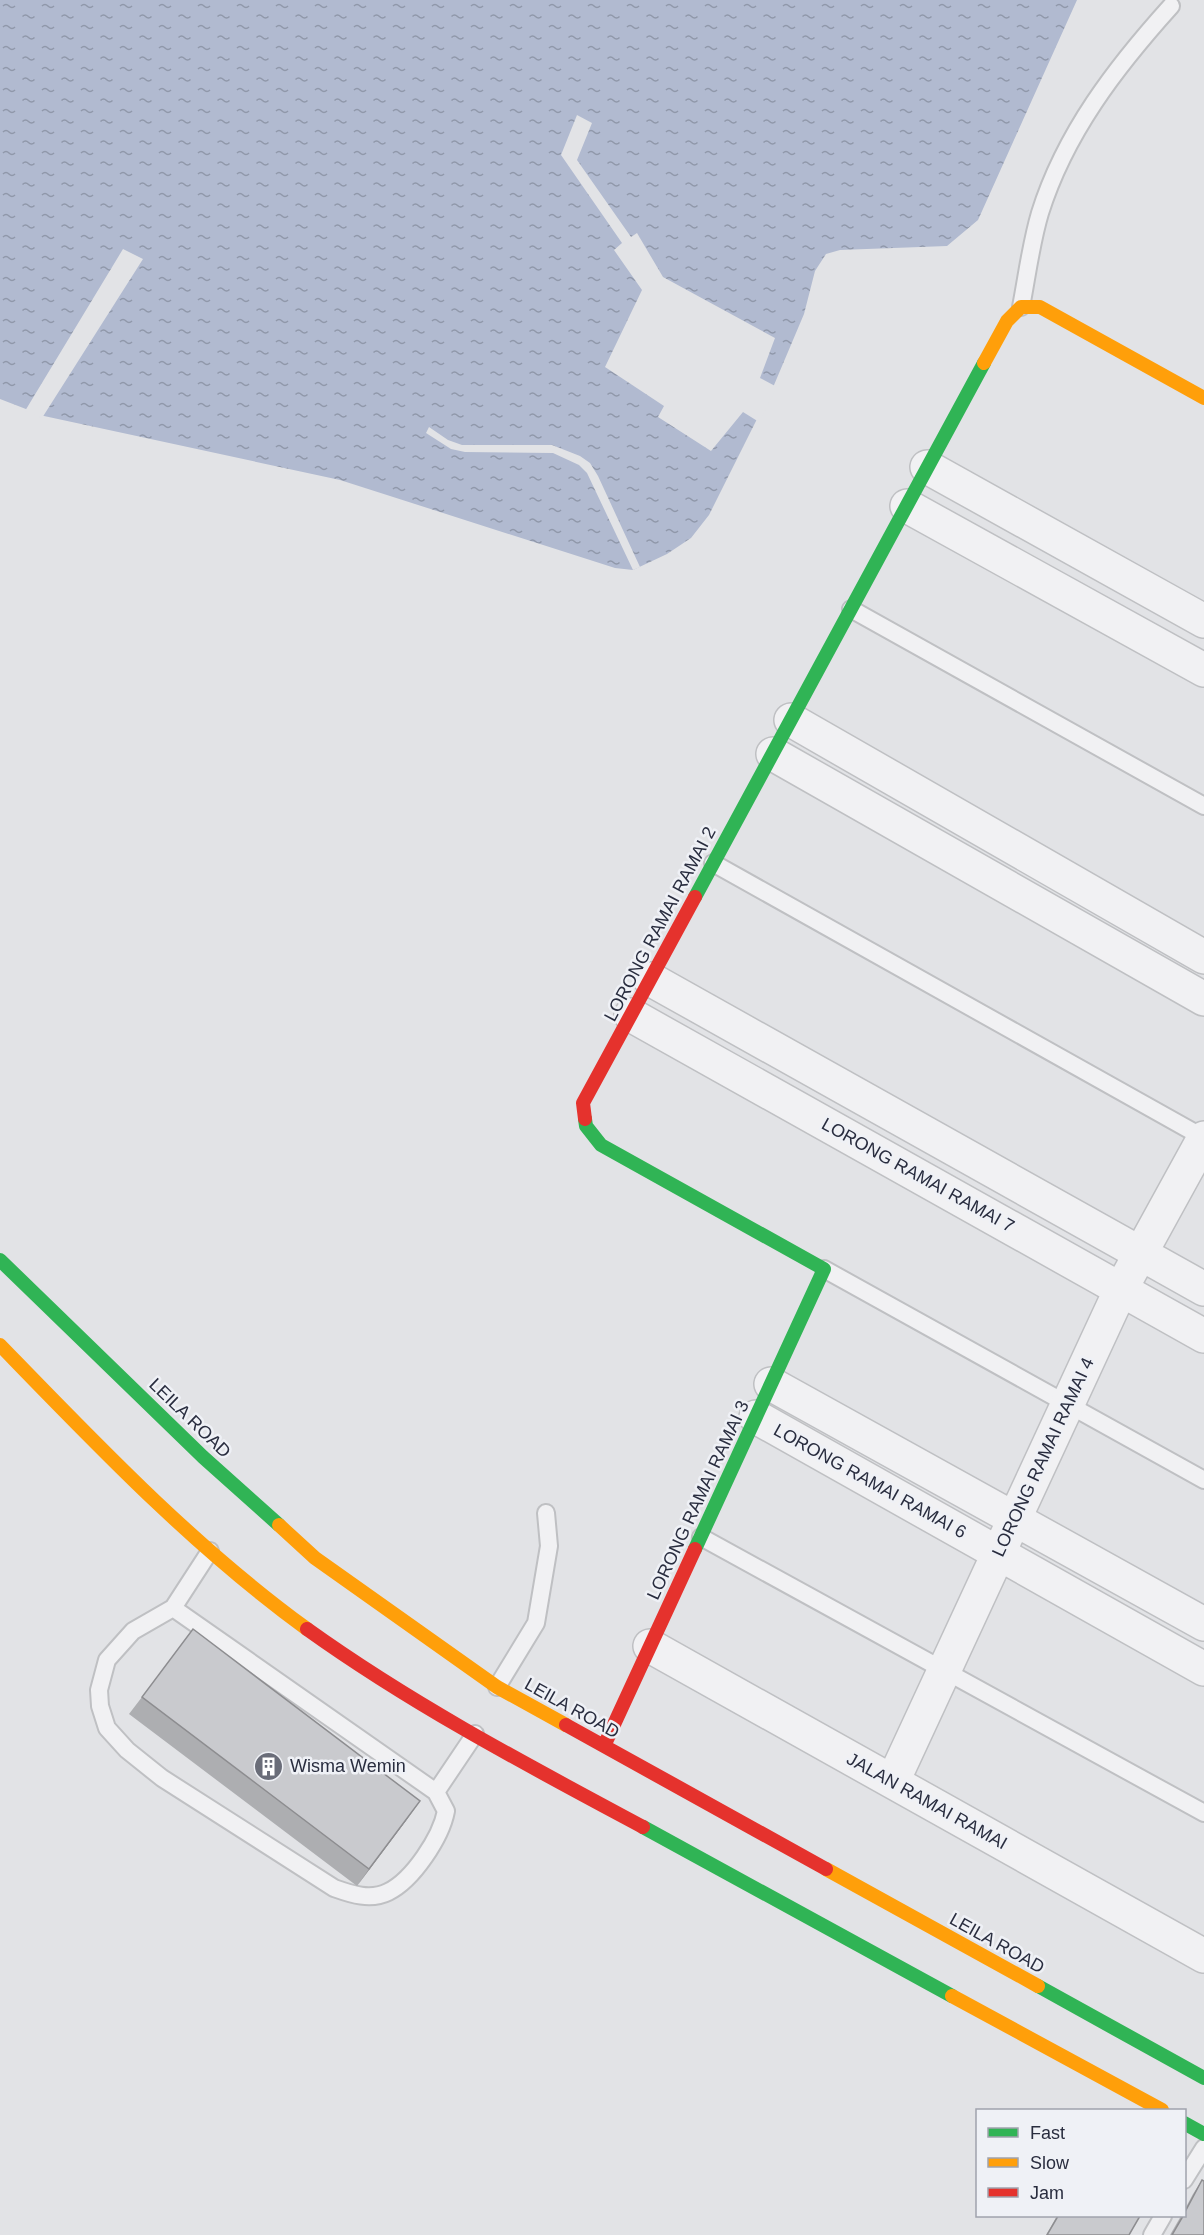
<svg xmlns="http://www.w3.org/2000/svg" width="1204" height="2235" font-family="Helvetica,sans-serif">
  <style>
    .water { fill: url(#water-ripples) }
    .pier { fill: #e2e3e6 }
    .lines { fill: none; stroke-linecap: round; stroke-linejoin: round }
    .lane-casing { stroke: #bfc0c3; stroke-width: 20 }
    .street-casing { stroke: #bfc0c3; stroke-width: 36 }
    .lane { stroke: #f1f1f3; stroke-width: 16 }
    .street { stroke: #f1f1f3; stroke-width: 33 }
    .fast { stroke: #30b455; stroke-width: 14 }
    .slow { stroke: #ff9f0a; stroke-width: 14 }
    .jam { stroke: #e5322d; stroke-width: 14 }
    .wall { fill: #adaeb1 }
    .shaded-wall { fill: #8d8d90 }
    .building { fill: #c9cace; stroke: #8d8d90; stroke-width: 1.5 }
    .labels { text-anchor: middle; stroke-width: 5; stroke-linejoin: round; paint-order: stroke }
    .street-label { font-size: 18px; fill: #292d3f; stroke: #eff1f6 }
    .poi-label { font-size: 18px; fill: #292d3f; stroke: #eff1f6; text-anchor: start }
  </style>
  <defs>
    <pattern id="water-ripples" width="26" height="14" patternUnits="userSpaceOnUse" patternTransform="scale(1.5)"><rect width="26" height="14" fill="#b1bad0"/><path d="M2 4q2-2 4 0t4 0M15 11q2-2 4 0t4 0" fill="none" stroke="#9098aa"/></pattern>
  </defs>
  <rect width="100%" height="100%" fill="#e2e3e6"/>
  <path class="water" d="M0 0H1077L978 220 947 246 840 250 826 254 815 271 804 314 774 385 709 515 691 538 667 554 633 570 615 568 340 480 44 416 0 399Z"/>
  <path class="pier" d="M577 115 592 123 577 160 631 237 637 233 663 277 775 338 760 378 777 387 759 422 743 412 711 451 658 417 664 406 605 367 642 290 614 250 622 243 561 155Z
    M123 249 143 259 42 418 25 411Z
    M429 427 448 440 462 445H552L580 456 590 463 598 476 640 567 633 570 587 473 579 465 553 453 465 452 451 449 426 433Z"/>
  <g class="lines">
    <defs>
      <path id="lane" d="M1021 307C1027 276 1031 243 1040 213 1065 133 1116 67 1171 6
        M851 609 1204 806
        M713 863 1204 1138
        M824 1269 1204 1480
        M701 1537 1204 1813
        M210 1551 173 1608 436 1792 475 1734
        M173 1608 133 1631 107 1660 99 1690 100 1706 107 1728 127 1750 162 1778 334 1888C351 1894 370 1901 388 1892 413 1880 441 1837 446 1811L436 1792
        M497 1687 536 1623 549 1546 546 1513
        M1184 2180 1204 2148
        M1152 2235 1163 2216"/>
      <path id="street" d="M927 467 1204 621
        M907 506 1204 670
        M791 720 1204 957
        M773 754 1204 999
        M650 979 1204 1289
        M631 1015 1204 1336
        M771 1384 1204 1624
        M756 1417 1204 1669
        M650 1646 1204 1956
        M893 1781 1121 1289 1204 1138"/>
    </defs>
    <use href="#lane" class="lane-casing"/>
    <use href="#street" class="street-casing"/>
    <use href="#lane" class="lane"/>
    <use href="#street" class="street"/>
    <path class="fast" d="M695 897 984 363
      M585 1119 586 1126 601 1145 824 1269 695 1549
      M0 1260 203 1457 279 1525
      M643 1827 952 1996
      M1038 1986 1204 2078
      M1184 2123 1204 2134"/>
    <path class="slow" d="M984 363 1007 321 1021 307H1040L1204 398
      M0 1345C97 1445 194 1547 307 1629
      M279 1525 315 1558 497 1687 566 1725
      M826 1869 1038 1986
      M952 1996 1162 2110"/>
    <path class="jam" d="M585 1119 583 1103 695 897
      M307 1629C413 1705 529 1766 643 1827
      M566 1725 826 1869
      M604 1746 695 1549"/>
  </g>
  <path class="wall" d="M142 1697 408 1818 357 1886 129 1714Z
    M1202 2180 1204 2235H1170L1181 2216H1185V2209L1193 2194Z
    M1057 2216H1140L1129 2235H1046Z"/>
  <path class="shaded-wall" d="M420 1801 408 1818 357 1886 369 1869Z"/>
  <path class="building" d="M193 1629 420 1801 369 1869 142 1697Z
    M1202 2180 1204 2181V2235H1172L1183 2216H1185V2212Z
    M1058 2216H1140L1129 2235H1047Z"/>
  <defs>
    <symbol id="building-disc" viewBox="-11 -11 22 22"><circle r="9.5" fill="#6a6d79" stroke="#eff1f6"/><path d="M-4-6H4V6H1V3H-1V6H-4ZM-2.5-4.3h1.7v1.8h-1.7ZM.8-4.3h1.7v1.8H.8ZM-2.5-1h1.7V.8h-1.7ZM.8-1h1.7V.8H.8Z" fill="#fff"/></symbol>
  </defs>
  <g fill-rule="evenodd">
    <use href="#building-disc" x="252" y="1750" width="33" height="33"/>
  </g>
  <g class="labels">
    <g class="street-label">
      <text transform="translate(660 924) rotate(-62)" y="6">LORONG RAMAI RAMAI 2</text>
      <text transform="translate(918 1175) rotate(29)" y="6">LORONG RAMAI RAMAI 7</text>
      <text transform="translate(190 1418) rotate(44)" y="6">LEILA ROAD</text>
      <text transform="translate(1043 1457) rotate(-65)" y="6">LORONG RAMAI RAMAI 4</text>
      <text transform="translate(870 1481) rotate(29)" y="6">LORONG RAMAI RAMAI 6</text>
      <text transform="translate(698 1500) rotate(-65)" y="6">LORONG RAMAI RAMAI 3</text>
      <text transform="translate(572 1708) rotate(29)" y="6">LEILA ROAD</text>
      <text transform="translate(927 1801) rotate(29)" y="6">JALAN RAMAI RAMAI</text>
      <text transform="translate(997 1943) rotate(29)" y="6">LEILA ROAD</text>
    </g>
    <g class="poi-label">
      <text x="290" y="1772">Wisma Wemin</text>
    </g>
  </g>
  <rect x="976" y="2109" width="210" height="108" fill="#eff1f6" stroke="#a0a3ad" stroke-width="1.5"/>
  <rect x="988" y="2128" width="30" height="9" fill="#30b455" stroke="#a0a3ad" stroke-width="1.5"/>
  <text x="1030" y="2139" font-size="18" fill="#292d3f">Fast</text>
  <rect x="988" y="2158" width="30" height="9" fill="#ff9f0a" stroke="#a0a3ad" stroke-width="1.5"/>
  <text x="1030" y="2169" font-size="18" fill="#292d3f">Slow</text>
  <rect x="988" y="2188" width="30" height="9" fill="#e5322d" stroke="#a0a3ad" stroke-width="1.5"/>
  <text x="1030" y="2199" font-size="18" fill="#292d3f">Jam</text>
</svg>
